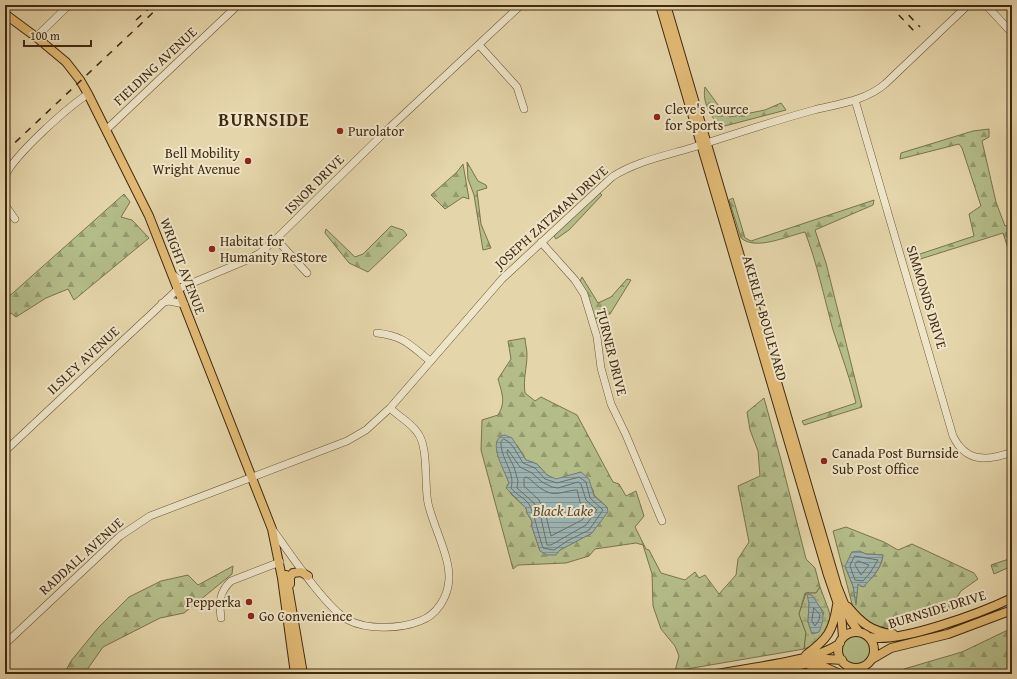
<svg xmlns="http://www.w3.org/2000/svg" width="1017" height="679" font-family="'Gentium Book Plus',serif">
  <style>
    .grass { fill: #b4bd89; stroke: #7a734c }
    .forest { fill: url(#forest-firs); stroke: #7a734c; fill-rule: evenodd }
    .wetland { fill: url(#wetland-marsh); stroke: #7a734c; fill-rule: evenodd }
    .water { fill: url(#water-rules); stroke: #787d73 }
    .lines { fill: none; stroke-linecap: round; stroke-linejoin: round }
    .shore { stroke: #6e6f62; stroke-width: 1 }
    .minor-casing { stroke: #6a5436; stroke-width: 8 }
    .major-casing { stroke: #412910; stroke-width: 10 }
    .minor { stroke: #eee4c8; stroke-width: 7 }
    .major { stroke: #e2ba75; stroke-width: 8 }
    .rail { stroke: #412910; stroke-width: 1.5; stroke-dasharray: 7 7; stroke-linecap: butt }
    .poi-dot { fill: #8f2418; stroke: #eee4c8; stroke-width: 1.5 }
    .labels { text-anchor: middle; stroke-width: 4; stroke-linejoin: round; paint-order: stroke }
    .street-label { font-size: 14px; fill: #412910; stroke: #eee4c8 }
    .poi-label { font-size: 14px; fill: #412910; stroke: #eee4c8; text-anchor: start }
    .water-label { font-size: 15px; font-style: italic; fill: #584c39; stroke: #eee4c8 }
    .district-label { font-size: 18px; font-weight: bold; letter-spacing: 1px; fill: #412910; stroke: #eee4c8 }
  </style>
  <defs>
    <pattern id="forest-firs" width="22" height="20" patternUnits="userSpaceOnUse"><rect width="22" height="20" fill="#b4bd89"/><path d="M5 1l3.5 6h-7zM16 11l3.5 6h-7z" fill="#949a6f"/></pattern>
    <pattern id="wetland-marsh" width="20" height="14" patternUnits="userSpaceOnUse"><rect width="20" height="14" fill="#b4bd89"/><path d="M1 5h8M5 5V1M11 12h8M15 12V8" fill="none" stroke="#949a6f"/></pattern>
    <pattern id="water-rules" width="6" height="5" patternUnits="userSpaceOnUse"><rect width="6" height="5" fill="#9cb5b5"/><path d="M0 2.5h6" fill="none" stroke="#819392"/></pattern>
  </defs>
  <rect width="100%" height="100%" fill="#e5d5aa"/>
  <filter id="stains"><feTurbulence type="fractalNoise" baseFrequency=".005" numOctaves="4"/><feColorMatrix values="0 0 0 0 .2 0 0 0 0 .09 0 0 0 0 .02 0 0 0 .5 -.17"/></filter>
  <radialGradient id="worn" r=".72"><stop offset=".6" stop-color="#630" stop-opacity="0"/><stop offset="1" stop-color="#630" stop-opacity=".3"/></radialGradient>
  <path class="grass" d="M842 650a16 16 0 1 1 32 0a16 16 0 1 1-32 0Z"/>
  <path class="forest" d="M705 87 721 109 730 117 765 110 781 103 786 110 721 127C710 116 702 102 705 87Z
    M989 129V137L982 141 996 202 1005 226 1012 224V261L1003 233 914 261V256L974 236 969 214 981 206 962 148 959 144 900 159 901 153 973 131Z
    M467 162 478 181 486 185 487 188 477 191 481 224 491 248 483 250 474 195 468 179Z
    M463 164 469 199 463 197 445 209 431 195 457 172Z
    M599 192 602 195 569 230 556 239 554 236Z
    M124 194 130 202 121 217 132 220 149 238 74 300 68 289 46 298 16 317 11 313 5 317V300Z
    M733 198 745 238 751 241 874 200 873 205 815 230 826 263 862 407 804 425 802 421 856 403C850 378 841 354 833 330 824 297 817 263 805 232 787 236 756 251 741 238L729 200Z
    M391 226 403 230 407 235 368 272 349 263 325 233 326 229 355 257 363 254Z
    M582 277 598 303 611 297 627 279 631 280 610 314 594 319 580 281Z
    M525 338C525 343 527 349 527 354 527 369 523 377 525 393L535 401 541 397 577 415 613 482 619 484 626 496 636 491 644 516 635 527 646 549 649 550 661 573 685 580 695 572 699 578 705 575 719 594 736 575 738 559 749 542 738 486 760 476 758 451 750 430 747 412 764 398 781 460 806 559 815 568 820 587 816 593H805L799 614 806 633 804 649 675 671 679 656 675 646 661 629 653 606 652 574 643 545 636 543 595 549 589 556 566 563 518 565 513 569 481 450 482 420 498 415C506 402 502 393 498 379L511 359 508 341ZM497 441 517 445 526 460 537 464 547 475 556 480 581 472 593 490 594 495 607 507 592 533 560 550 556 554 540 551 532 527V521L527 513 526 508 511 494 507 485 509 483 497 452Z
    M846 527 884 542 898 550 912 544 974 573 978 579 961 591 949 609 882 630 859 631 833 531ZM859 551 866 554 883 555C882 568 872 578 863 587L858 583 856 603 853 586 845 566Z
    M1012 558V566L994 574 991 565Z
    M233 566 232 574 184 613 160 618 103 647 84 674H64L71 661 98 628 129 597 161 581 188 575 198 585Z
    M1012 628V674H905L904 669 962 652Z"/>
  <path class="wetland" d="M820 587 829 611 833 630 825 641 804 649 806 633 799 614 806 593H816ZM809 604 819 606 824 613 812 633 808 622Z"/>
  <path class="water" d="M505 435 512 438 526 460 537 464 547 475 556 479 581 472 589 479 594 496 607 507 608 512 592 533 560 550 556 555H547L540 551 532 527V521L527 513 526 508 506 488 509 483C505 471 485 439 505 435Z
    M859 551 866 554 883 555C881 569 872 578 863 587L858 584 856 605 853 586 845 566 852 552Z
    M807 594 812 595C822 611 827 613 819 632L812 634 808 622 809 604Z"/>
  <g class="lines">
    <path class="shore" d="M504 439 509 442 514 448 523 463 535 468 545 479 557 483 579 477 586 482 590 498 603 510 589 530 567 541 554 550 543 548C538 534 536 519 530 506 526 498 516 495 511 488 516 473 500 458 501 442Z
      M508 450 520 467 532 473 542 482 552 487 558 488 578 482 581 484 586 500 597 510 586 525 551 545H547L541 518 534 503 517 488 518 481 514 467 507 453Z
      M526 477C532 479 534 484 539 487 555 499 560 491 577 490L580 502 588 513 582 520 551 536 546 516 539 500 524 486V479Z
      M855 556 878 560 870 573 863 581 855 580 850 566Z
      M858 561 869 565 861 575 855 565Z
      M814 608 820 615 819 620 815 626 812 621Z"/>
    <defs>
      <path id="minor" d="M986 5 1012 33
        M36 37 69 5
        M480 46 517 87 524 109
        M855 100 953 436C966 463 988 461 1012 452
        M107 129 238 5
        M5 176C15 154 67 108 88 94
        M5 205 15 219
        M276 239 307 273
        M541 242 575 280 584 294 597 337 601 368 611 404 626 435 662 521
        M173 275 178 279 191 282
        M162 303 169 301 184 304
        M377 333C404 336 410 345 430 361
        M5 451 178 289 247 260 260 253 276 239 385 132 521 5
        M273 530C288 551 327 609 348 620 367 630 400 629 420 621 437 615 448 597 449 579 450 556 433 526 428 503 424 484 429 446 417 432 410 422 398 416 390 408
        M221 618C219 603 219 592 231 581L280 562
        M5 644 120 536 150 516 347 441 366 430 390 408 502 279 612 177C635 162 664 156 691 148 732 135 773 121 814 110 838 104 865 101 885 84L968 5"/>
      <path id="major" d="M660 5 828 575 841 613 843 637
        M666 5 837 586 851 621 859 632
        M5 14 36 37 66 62 80 80 88 94 149 216 272 529 282 578 295 674
        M286 575 303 674
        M290 584V577L293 573 301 572 308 576
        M848 607C861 623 872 632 893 634
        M838 650a18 18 0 1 1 36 0a18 18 0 1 1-36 0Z
        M869 637C899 644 983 612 1012 598
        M806 655C827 639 833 632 837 605
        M872 659 891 648 948 634 1012 610
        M810 665 822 666 840 674
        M716 674C746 668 818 661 840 643
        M759 674 827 659 842 660"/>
    </defs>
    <use href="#minor" class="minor-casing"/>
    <use href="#major" class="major-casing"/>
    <use href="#minor" class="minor"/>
    <use href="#major" class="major"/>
    <path class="rail" d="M889 5 918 35
      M899 5 920 27
      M136 20 153 5
      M5 152 161 5"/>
  </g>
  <g class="poi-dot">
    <circle cx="657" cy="117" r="4"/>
    <circle cx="340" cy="131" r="4"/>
    <circle cx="248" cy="161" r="4"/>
    <circle cx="212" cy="249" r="4"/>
    <circle cx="824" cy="461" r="4"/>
    <circle cx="249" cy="602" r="4"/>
    <circle cx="251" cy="616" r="4"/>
  </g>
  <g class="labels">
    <g class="street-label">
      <text transform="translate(155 66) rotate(-43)" y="5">FIELDING AVENUE</text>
      <text transform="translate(314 184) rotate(-45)" y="5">ISNOR DRIVE</text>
      <text transform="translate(551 217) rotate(-42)" y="5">JOSEPH ZATZMAN DRIVE</text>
      <text transform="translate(183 266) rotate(69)" y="5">WRIGHT AVENUE</text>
      <text transform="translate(927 297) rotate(73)" y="5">SIMMONDS DRIVE</text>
      <text transform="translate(765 318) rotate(74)" y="5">AKERLEY BOULEVARD</text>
      <text transform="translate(612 352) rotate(76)" y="5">TURNER DRIVE</text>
      <text transform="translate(83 360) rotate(-43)" y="5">ILSLEY AVENUE</text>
      <text transform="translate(81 556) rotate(-42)" y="5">RADDALL AVENUE</text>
      <text transform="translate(937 609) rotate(-17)" y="5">BURNSIDE DRIVE</text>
    </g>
    <g class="poi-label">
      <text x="665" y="114">Cleve's Source<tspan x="665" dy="16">for Sports</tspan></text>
      <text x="348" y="136">Purolator</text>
      <text x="240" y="158" text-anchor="end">Bell Mobility<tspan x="240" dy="16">Wright Avenue</tspan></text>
      <text x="220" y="246">Habitat for<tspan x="220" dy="16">Humanity ReStore</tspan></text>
      <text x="832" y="458">Canada Post Burnside<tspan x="832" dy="16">Sub Post Office</tspan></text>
      <text x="241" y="607" text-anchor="end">Pepperka</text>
      <text x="259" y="621">Go Convenience</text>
    </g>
    <g class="water-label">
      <text x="563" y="516">Black Lake</text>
    </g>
    <g class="district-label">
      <text x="264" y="126">BURNSIDE</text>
    </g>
  </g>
  <rect width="1017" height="679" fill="none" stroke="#e5d5aa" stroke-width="20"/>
  <rect x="6" y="6" width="1005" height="667" fill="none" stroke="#412910" stroke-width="2"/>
  <rect x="10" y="10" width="997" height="659" fill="none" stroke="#412910"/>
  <path d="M24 40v6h67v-6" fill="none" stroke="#412910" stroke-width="2"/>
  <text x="30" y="40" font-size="12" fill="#412910" stroke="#eee4c8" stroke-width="3" paint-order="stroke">100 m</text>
  <rect width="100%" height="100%" filter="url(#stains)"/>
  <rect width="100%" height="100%" fill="url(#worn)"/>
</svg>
